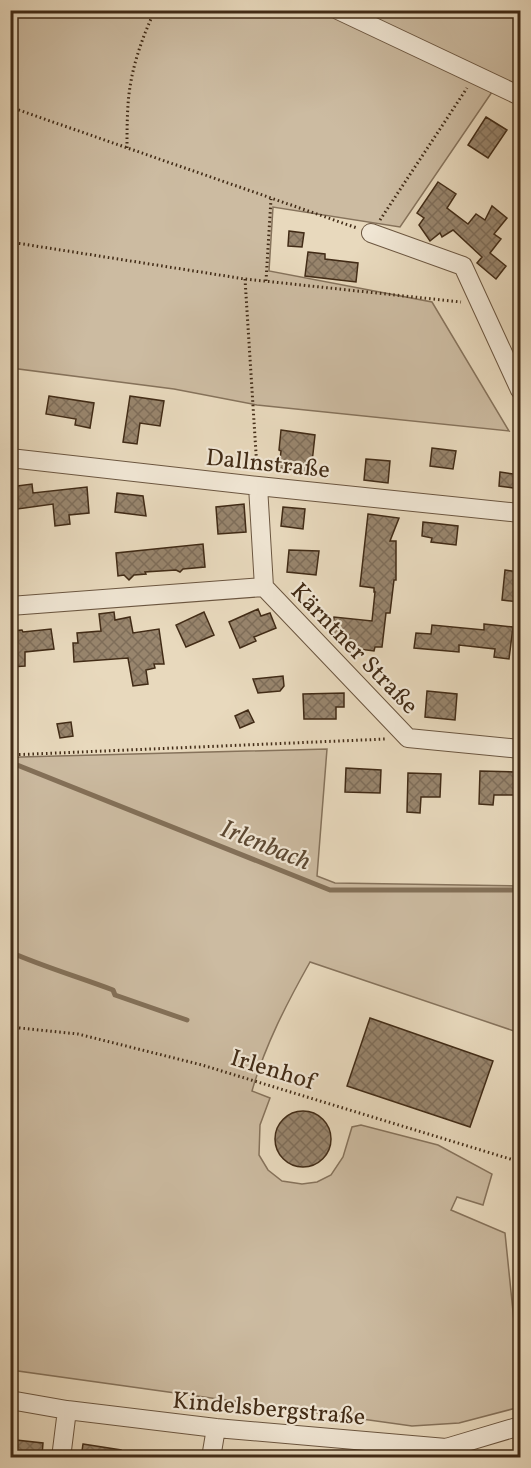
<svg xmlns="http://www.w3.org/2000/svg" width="531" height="1468" font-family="Vollkorn,serif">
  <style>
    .grass { fill: #ccbba1; stroke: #86735c; stroke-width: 1.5 }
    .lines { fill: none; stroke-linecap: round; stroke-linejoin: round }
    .stream { stroke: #837058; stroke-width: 5 }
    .building { fill: url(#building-cross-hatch); stroke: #412b16; stroke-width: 1.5 }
    .street-casing { stroke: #6b5640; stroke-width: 20 }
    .path { stroke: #412b16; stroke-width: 3; stroke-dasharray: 1.5 3; stroke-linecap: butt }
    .street { stroke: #f0e6d4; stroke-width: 18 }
    .labels { text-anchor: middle; stroke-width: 4.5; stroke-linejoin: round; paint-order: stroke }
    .street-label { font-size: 24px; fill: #412b16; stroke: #f0e6d4 }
    .water-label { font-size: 26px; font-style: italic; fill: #5c4832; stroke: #f0e6d4 }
  </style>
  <defs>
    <pattern id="building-cross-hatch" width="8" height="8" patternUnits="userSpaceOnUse" patternTransform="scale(1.5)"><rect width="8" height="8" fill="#98856d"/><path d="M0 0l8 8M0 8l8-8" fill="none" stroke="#7e6d59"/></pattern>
  </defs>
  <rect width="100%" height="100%" fill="#e8d9bd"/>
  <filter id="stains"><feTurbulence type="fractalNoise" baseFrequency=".00333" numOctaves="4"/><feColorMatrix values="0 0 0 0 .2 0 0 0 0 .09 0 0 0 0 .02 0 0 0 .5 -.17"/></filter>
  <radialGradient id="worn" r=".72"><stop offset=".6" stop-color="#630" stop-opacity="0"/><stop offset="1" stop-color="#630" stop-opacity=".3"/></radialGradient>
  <path class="grass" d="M11 11H520V105L492 92 400 227 273 207 269 271 432 302 509 431 257 405 174 389 11 368Z
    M327 749 317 876 335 883 520 886V1033L310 962C287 1003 265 1045 252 1091L270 1098 260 1125 259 1155 268 1170 282 1181 302 1184 317 1182 331 1175 343 1157 352 1127 361 1125 438 1145 492 1174 483 1205 457 1197 451 1210 505 1233 520 1380V1407L459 1423 412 1426 11 1370V759L20 757Z"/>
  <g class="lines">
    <path class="stream" d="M10 763H12L330 890H520
      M10 952C44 967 79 977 113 990L115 995 187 1020"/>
  </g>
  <path class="building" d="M486 117 507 130 488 158 468 145Z
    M438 182 456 194 447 208 468 224 476 214 485 220 492 206 507 218 494 234 501 239 490 253 506 266 496 279 477 263 482 257 453 230 442 237 440 233 430 241 419 225 424 218 417 213Z
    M289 231 304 233 302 247 288 246Z
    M308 252 325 254V259L358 263 356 282 305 276Z
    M49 396 94 403 90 428 75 425 76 419 46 414Z
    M130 396 164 401 160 426 140 423 137 444 123 442Z
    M281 430 315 435 311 472 279 468 281 451 279 450Z
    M432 448 456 451 453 469 430 466Z
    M366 459 390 461 388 483 364 480Z
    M500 472 520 475V489L499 486Z
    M32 484 33 493 87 487 89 513 69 515 70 524 55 526 53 504 10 510V487Z
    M117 493 143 496 146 516 115 512Z
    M244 504 246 532 218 534 216 507Z
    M283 507 305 509 303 529 281 526Z
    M368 514 399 518 390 541H396V580H394L390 613H386L382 647H375L374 651 351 648 332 636 334 617 372 621 375 592H374V588L360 586Z
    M423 522 458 526 456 545 431 542 432 538 422 536Z
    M203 544 205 567 183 569 180 572 176 570 145 572 146 574 134 575 129 580 124 575 118 576 116 553Z
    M289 550 319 551 316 575 287 572Z
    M505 570 520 572V602L502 600Z
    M258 609 261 616 270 613 276 628 254 637 256 641 240 648 229 622Z
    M114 612 115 620 130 617 133 633 159 629 164 664H154L155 668 146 670 148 684 133 686 128 658 74 662 73 643H78L77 633 101 631 99 614Z
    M204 612 214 635 186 647 176 625Z
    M484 624 513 627 509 659 494 657 495 649 459 645V652L414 648 416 633 431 634 432 625 484 630Z
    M51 629 54 649 25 652V666L10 667V631L22 630 23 632Z
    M283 676 284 686 280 691 258 693 253 679Z
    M427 691 457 694 455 720 425 717Z
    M344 693V707H336V719H304L303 694Z
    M248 710 254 722 240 728 235 716Z
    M71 722 73 736 60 738 57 724Z
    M346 768 381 770 380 793 345 792Z
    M480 771 516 772 515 795H494L493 805 479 804Z
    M408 773 441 774 440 797H421L420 813 407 812Z
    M370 1018 493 1061 470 1127 347 1086Z
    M275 1139a28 28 0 1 1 56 0a28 28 0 1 1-56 0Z
    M16 1440 43 1443 42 1456 39 1455 38 1458H16V1456H14Z
    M83 1444 121 1450V1458H81Z"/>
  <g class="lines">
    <defs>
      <path id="street" d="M338 10 520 96
        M371 233 463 266 520 390
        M10 458 258 486 520 513
        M258 486 264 587 408 738 520 749
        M10 606 264 587
        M10 1400 67 1410 216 1428 446 1448 520 1426
        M61 1458 67 1410
        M211 1458 216 1428"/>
    </defs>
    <use href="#street" class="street-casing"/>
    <path class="path" d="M10 107 357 228
      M127 148C127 134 127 120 128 105 130 72 141 40 155 10
      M380 220 467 88
      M10 242 245 279 461 302
      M245 279 257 469
      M266 281 271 199
      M10 755 386 739
      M10 1027 78 1034 202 1065 520 1162"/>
    <use href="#street" class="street"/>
  </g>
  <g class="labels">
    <g class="street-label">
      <text transform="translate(268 463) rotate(6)" y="8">Dallnstraße</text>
      <text transform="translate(355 648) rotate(46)" y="8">Kärntner Straße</text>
      <text transform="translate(273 1069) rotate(17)" y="8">Irlenhof</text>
      <text transform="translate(269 1408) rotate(5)" y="8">Kindelsbergstraße</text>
    </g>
    <g class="water-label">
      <text transform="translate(266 844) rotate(22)" y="9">Irlenbach</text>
    </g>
  </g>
  <rect width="531" height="1468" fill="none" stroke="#e8d9bd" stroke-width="36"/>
  <rect x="12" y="12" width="507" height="1444" fill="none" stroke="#412b16" stroke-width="3"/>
  <rect x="18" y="18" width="495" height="1432" fill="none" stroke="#412b16" stroke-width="1.5"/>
  <rect width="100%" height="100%" filter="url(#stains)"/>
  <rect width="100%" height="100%" fill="url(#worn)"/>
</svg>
